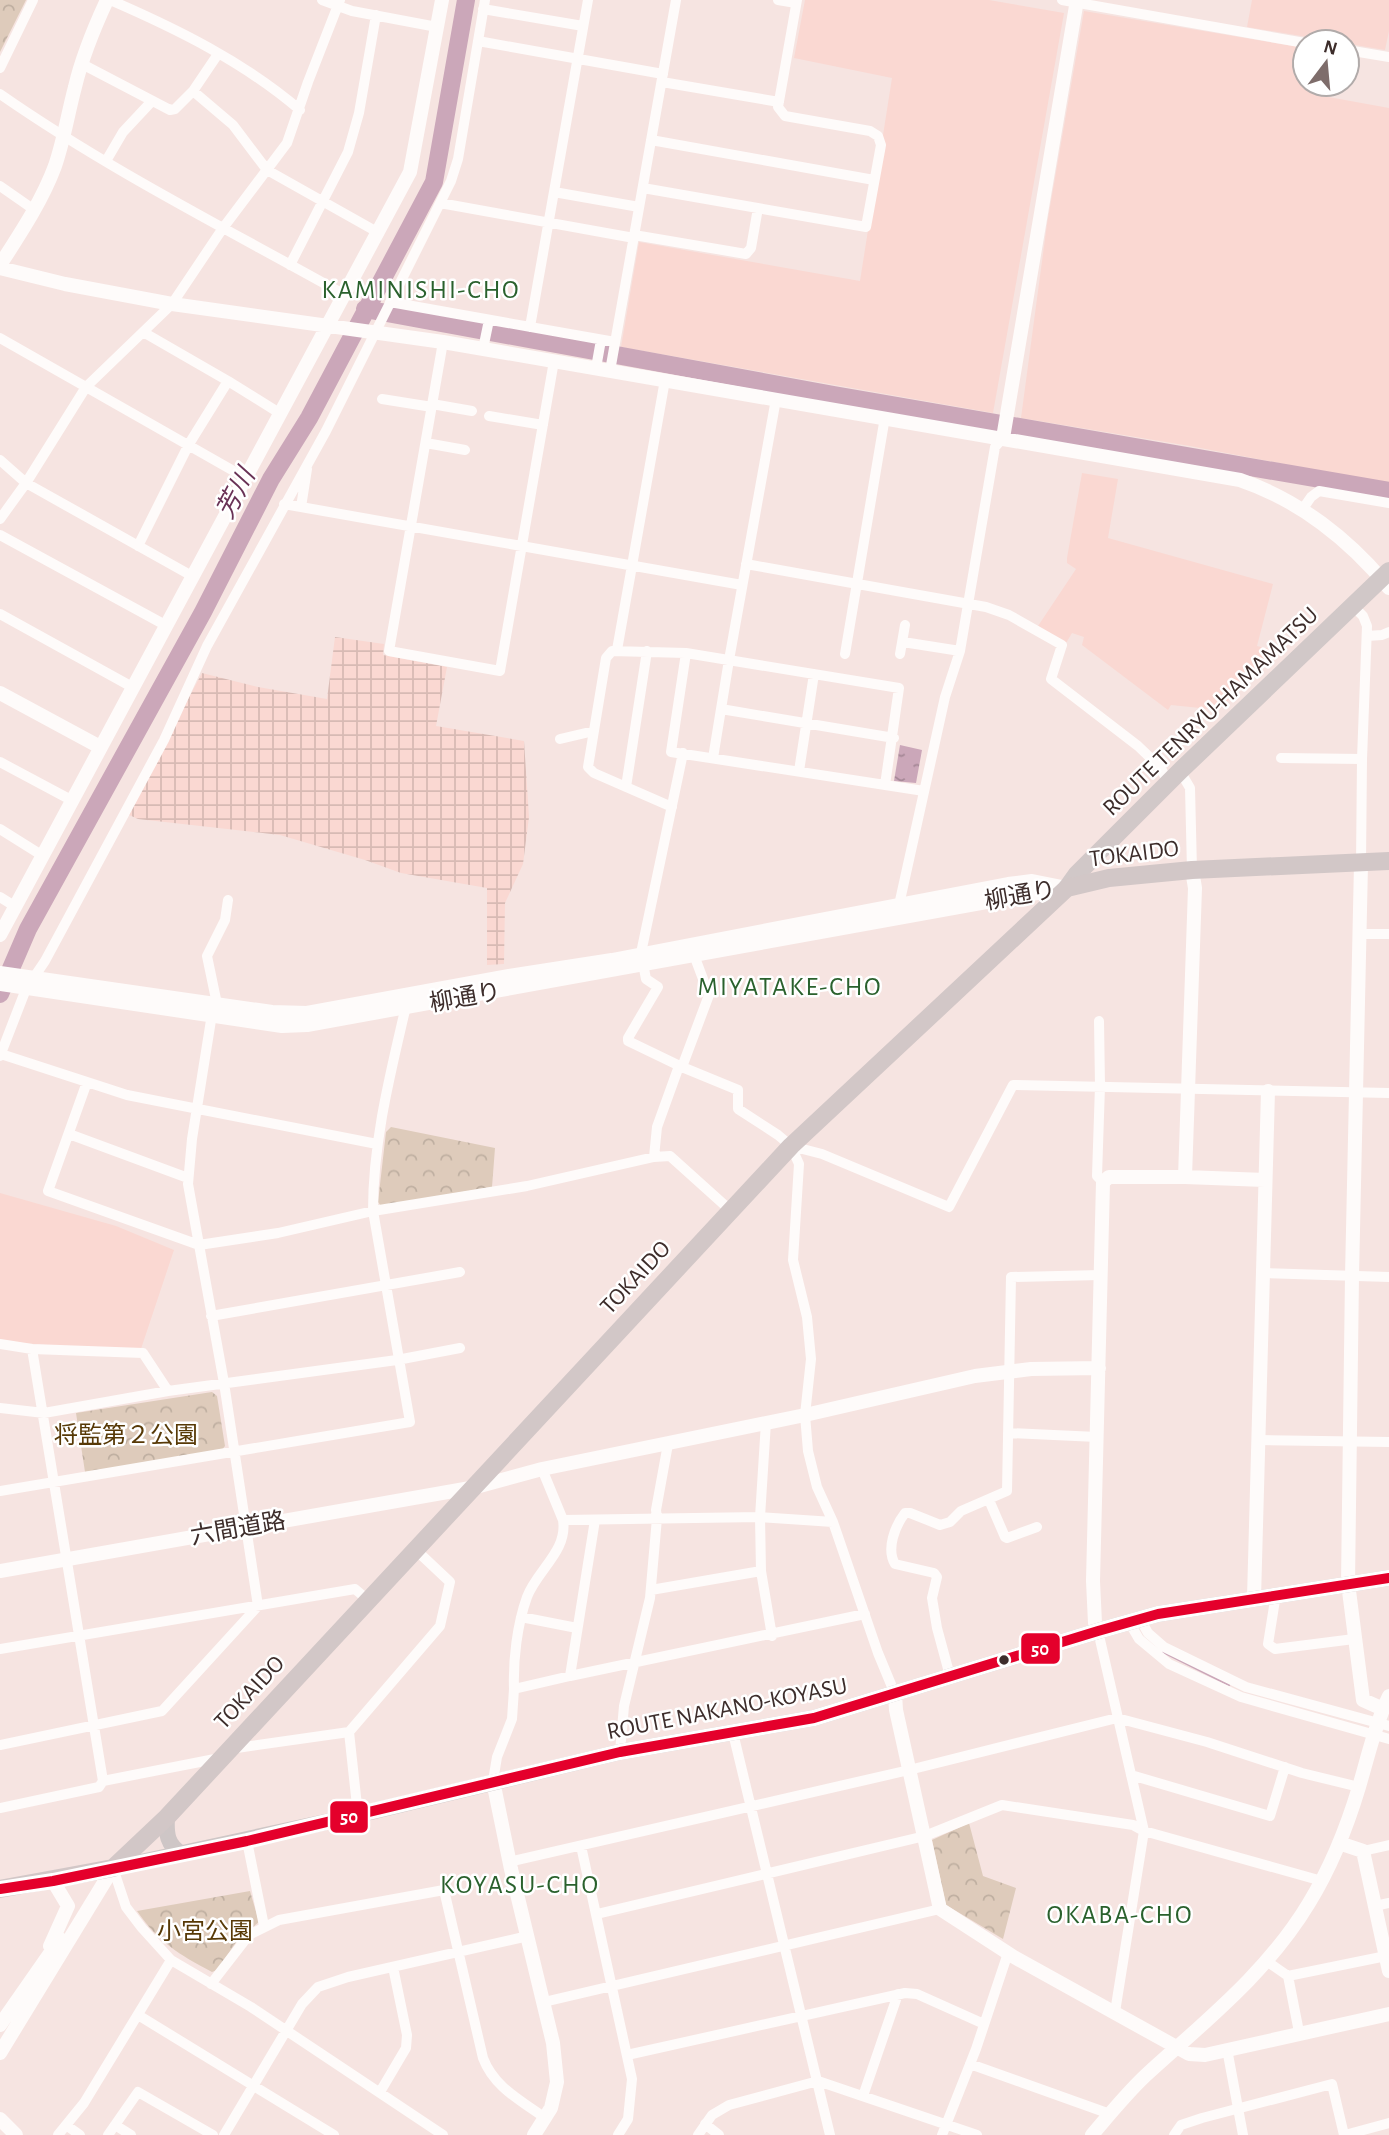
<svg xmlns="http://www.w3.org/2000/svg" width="1389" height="2135" font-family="'Alegreya Sans','Noto Sans JP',sans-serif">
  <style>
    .built { fill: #fad8d2 }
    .industrial { fill: url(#industrial-grid) }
    .park { fill: url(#park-crowns) }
    .water { fill: url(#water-ripples) }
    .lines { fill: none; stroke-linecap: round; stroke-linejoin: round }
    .stream { stroke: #cba7b9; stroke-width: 2.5 }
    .river { stroke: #cba7b9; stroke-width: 18 }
    .minor { stroke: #fefbfa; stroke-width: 10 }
    .tertiary { stroke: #fefbfa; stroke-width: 14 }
    .secondary { stroke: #cec6c6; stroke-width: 16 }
    .primary { stroke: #d1c8c8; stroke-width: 18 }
    .trunk { stroke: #d2c7c7; stroke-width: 18 }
    .bus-1-casing { stroke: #fff; stroke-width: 16 }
    .bus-1 { stroke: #e4002b; stroke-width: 10 }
    .bus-dot { fill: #3d2d2b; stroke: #fff; stroke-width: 2.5 }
    .labels { text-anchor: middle; stroke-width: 5; stroke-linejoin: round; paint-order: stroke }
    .street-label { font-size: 24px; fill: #3d2d2b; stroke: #fff }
    .park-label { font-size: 24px; fill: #573906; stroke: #fff }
    .neighbourhood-label { font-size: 26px; letter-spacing: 2px; fill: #2a612d; stroke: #fff }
    .water-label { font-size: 26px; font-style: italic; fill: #693256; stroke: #fff }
    .line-badge { stroke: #fff; stroke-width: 2.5 }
    .badge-label { font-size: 19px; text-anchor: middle; font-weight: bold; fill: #fff }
  </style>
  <defs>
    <pattern id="industrial-grid" width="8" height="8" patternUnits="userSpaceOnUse" patternTransform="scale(1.75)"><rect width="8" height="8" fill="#fad8d2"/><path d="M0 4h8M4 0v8" fill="none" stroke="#d7bab4"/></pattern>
    <pattern id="park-crowns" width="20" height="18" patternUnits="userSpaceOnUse" patternTransform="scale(1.75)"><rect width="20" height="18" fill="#decbbb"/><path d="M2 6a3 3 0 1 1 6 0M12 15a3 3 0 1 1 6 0" fill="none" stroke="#bfafa1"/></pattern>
    <pattern id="water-ripples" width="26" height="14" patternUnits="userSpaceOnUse" patternTransform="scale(1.75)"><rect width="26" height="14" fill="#cba7b9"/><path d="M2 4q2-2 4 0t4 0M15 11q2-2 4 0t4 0" fill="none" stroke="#a68897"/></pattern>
  </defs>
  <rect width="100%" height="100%" fill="#f6e4e1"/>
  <path class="built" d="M805 0H989L1064 13 993 413 621 347 639 242 860 281 892 78 794 58Z
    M1252 0H1389V31L1385 50 1247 27Z
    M1084 11 1299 47 1295 66 1305 68V84H1324L1323 96 1389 108V484L1190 446 1021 418 1047 224Z
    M1082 473 1118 479 1108 538 1273 584 1257 646 1269 649 1272 653 1219 710 1171 705 1168 710 1082 645 1084 637 1072 633 1066 643 1038 626 1076 569 1067 563V558Z
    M0 1193 116 1226 174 1250 141 1349 79 1348 0 1341Z"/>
  <path class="industrial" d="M335 637 384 644 383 655 447 667 436 726 524 741 529 817 523 864 505 903 504 964 487 965V888L401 873 365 860 280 835 138 819 127 814 202 673 258 687 327 699Z"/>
  <path class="park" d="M0 0H26L0 52Z
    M391 1127 495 1148 492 1187 381 1206 378 1202 386 1132Z
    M212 1392 217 1396 225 1446 221 1451 85 1472 76 1413Z
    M969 1823 983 1876 1016 1888 1003 1939 946 1905 932 1840Z
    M250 1891 259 1922 239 1938 217 1970 212 1972C180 1955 158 1942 137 1911Z"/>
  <path class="water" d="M900 745 922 750 916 783 894 781Z"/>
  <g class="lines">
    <path class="stream" d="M1163 1652 1229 1685"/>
    <path class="river" d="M365 309 834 395 1389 491
      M0 994 28 929 203 612 271 479 309 418 434 182 466 0"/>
    <path class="minor" d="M110 0C177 29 244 62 300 110
      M322 0 352 11 437 27
      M778 0 796 3
      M1062 0 1305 43
      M483 9 583 26
      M478 41 663 74
      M1347 50 1389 57
      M218 54 193 91 233 125 267 170 379 233
      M82 64 170 110 175 109 193 91
      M0 68 33 0
      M662 82 779 102
      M0 94C109 170 229 230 345 295
      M651 140 874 180
      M106 161 123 132 152 101
      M0 186 33 209
      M643 188 866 227 881 145 878 136 870 131 785 116 778 107 797 0
      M554 192 639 207
      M440 203 634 238
      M634 235 746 254 751 248 758 208
      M290 265 348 152 359 113 376 15
      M390 302 615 342
      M530 327 588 0
      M143 332 228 381
      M0 338 246 478
      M443 342 389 651 500 671 554 361
      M483 349 489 320
      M596 368 601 340
      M610 371 676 0
      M382 399 432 407
      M432 404 472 411
      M489 416 543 425
      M426 443 465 450
      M0 460 26 483 192 576
      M284 504 742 585
      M301 507 307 469
      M1302 510 1311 497 1319 491 1389 503
      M0 519 26 483 86 387 172 304 223 228 287 143 308 82 340 0
      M0 535 167 626
      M138 546 189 444 228 381 281 414
      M746 564 986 607 1009 615 1062 645 1051 679 1138 746 1161 768 1168 783
      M1353 606 1363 616 1367 626 1362 759 1361 864
      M0 614 134 688
      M1367 636 1382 635 1389 632
      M903 642 960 651
      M617 650 665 380
      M686 653 671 752 924 791
      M845 654 885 417
      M900 654 905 625
      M721 709 894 738
      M560 739 594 731
      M683 753 641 953 646 979 658 987 628 1038V1041L682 1067 738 1090V1109L778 1135 791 1146 799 1164 793 1260 807 1317 811 1359 805 1415 808 1451 817 1487 833 1522 878 1653 895 1694
      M713 758 729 660 776 399
      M1281 758 1362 759
      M0 762 73 801
      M799 771 814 674
      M1180 771 1190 788 1192 870
      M626 787 647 651
      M672 807 594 773 588 767 606 658 612 651 686 653 899 688 885 785
      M0 829 43 856
      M0 897 16 907
      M899 905 945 697 960 651 995 447 1003 438
      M1359 934H1389
      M1099 1021 1100 1086 1097 1176 1103 1182
      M1 1054 127 1095 377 1144
      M0 1056 26 989 45 961 164 740 207 646 326 431 451 181 458 159 485 0
      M682 1067 709 995 694 955
      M87 1082 48 1191 199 1245 278 1233 373 1211 527 1186 654 1157 670 1156 730 1210
      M69 1134 188 1178
      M791 1146 822 1154 949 1207 1013 1085 1389 1093
      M654 1157 657 1127 679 1066
      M1262 1273 1389 1277
      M211 1316 460 1272
      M0 1344 32 1349 143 1353 168 1391
      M32 1349 103 1781
      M0 1408 44 1413 168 1391 397 1360 460 1348
      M766 1422 760 1517 761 1571 772 1636
      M1008 1433 1097 1437
      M1260 1440 1389 1442
      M542 1469 563 1520 760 1517 833 1522
      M0 1491 410 1422 373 1211C373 1141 390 1075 406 1006
      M989 1500 1005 1537 1007 1538 1037 1527
      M563 1520C568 1551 537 1570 527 1597 517 1625 513 1660 514 1689L570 1676
      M595 1520 570 1676 865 1614
      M651 1590 761 1571
      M1276 1594 1268 1644 1275 1649 1354 1639
      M521 1617 577 1628
      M1140 1619 1148 1633 1164 1647 1246 1687 1389 1726
      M1129 1622 1139 1639 1169 1664 1241 1697 1389 1739
      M1098 1631 1144 1831 1115 2012
      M0 1649 355 1589 369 1601
      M950 1676 937 1628 932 1598 937 1577 934 1573 895 1564C886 1549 895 1526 905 1513H910L940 1525 950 1522 961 1511 1007 1491 1011 1277 1101 1275
      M733 1733 830 2135
      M0 1745 162 1711 258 1606 224 1383 188 1184 192 1139 212 1014 217 1004 207 956 225 920 228 900
      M230 1749 349 1732
      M620 1752 624 1706 650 1598 657 1518 656 1510 668 1444
      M1131 1775 1270 1816 1285 1767
      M493 1781 497 1757 512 1719 514 1689
      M0 1808 99 1787 103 1781 220 1758
      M358 1815 349 1732 440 1626 450 1582 416 1550
      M247 1841 264 1926
      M581 1846 632 2079 628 2119 618 2135
      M1363 1851 1389 1845
      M509 1862 909 1770 1117 1718 1207 1742 1302 1773 1359 1787
      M113 1868 126 1907 142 1928 171 1960 251 2007 443 2135
      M1375 1906 1389 1903
      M597 1914 925 1836 1002 1805 1133 1825 1144 1831 1322 1881
      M1268 1962 1288 1976 1299 2032
      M1288 1976 1386 1956
      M211 1984 249 1935 279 1920 444 1890 483 2058C494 2087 520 2100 545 2118
      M544 2002 940 1909
      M138 2015 334 2135
      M1227 2049 1243 2135
      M627 2055 905 1993 917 1994 984 2024
      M970 2064 1110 2114
      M380 2092 406 2048 407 2035 393 1967
      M863 2096 898 1994
      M705 2124 719 2135
      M66 2125 80 2135
      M115 2125 131 2135
      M58 2135 84 2103 171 1960
      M108 2135 138 2092 213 2135
      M224 2135 302 2004 318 1987 348 1977 528 1936
      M698 2135 712 2115 729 2105 818 2081 977 2135
      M942 2135 976 2049 1008 1953
      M1174 2135 1181 2125 1202 2118 1332 2084 1344 2135
      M1345 2135 1389 2123"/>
    <path class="tertiary" d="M0 265C20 234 42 201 55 166 64 140 68 113 75 87 82 57 94 28 107 0
      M0 268 65 284 172 304 443 342 1240 480C1299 500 1350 540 1389 588
      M1003 438 1077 0
      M0 693 100 747
      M1361 864 1352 1276 1348 1583 1363 1700 1383 1709
      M0 935 410 172 442 0
      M0 973 272 1012 307 1013 509 976 612 960 1008 884 1032 881 1067 888
      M0 984 282 1026 307 1025 1059 889
      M1185 1177 1195 888 1192 870
      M0 1571 476 1487 542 1469 805 1415 975 1376 1031 1369 1099 1368
      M1254 1598 1268 1091
      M1098 1631 1095 1623 1093 1581 1103 1182 1109 1177H1185L1265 1180
      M895 1694 896 1710 940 1909 1014 1957 1189 2054 1205 2055 1389 2014
      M493 1781 511 1869 553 2043 557 2082 551 2108 534 2135
      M1339 1843 1363 1851 1389 1971
      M50 1946 68 1906 53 1881
      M0 2025 60 1939
      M0 2053 113 1868
      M0 2119 16 2135
      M1092 2135C1109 2115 1126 2094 1145 2076 1204 2022 1267 1973 1309 1903 1331 1867 1347 1827 1359 1787 1368 1756 1375 1725 1389 1696"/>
    <path class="secondary" d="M167 1817C166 1834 167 1845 182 1854
      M113 1868 358 1815 620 1752 814 1718 1098 1631 1158 1614 1389 1578"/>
    <path class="primary" d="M1067 888 1077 874 1180 771 1389 571"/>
    <path class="trunk" d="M0 1889 113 1868 167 1817 791 1146 1067 888 1109 878 1192 870 1389 861"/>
    <defs>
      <path id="bus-1" d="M0 1889 53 1881 247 1841 620 1752 814 1718 1098 1631 1158 1614 1389 1578"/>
    </defs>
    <use href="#bus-1" class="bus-1-casing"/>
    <use href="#bus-1" class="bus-1"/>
  </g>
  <circle class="bus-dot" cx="1004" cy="1660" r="6"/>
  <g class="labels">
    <g class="street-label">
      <text transform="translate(1210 711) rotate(-44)" y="8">ROUTE TENRYU-HAMAMATSU</text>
      <text transform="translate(1134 853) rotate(-7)" y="8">TOKAIDO</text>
      <text transform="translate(1020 895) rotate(-10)" y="8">柳通り</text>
      <text transform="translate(465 997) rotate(-10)" y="8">柳通り</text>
      <text transform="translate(635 1277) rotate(-47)" y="8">TOKAIDO</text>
      <text transform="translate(238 1528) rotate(-10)" y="8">六間道路</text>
      <text transform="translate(249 1692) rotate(-47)" y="8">TOKAIDO</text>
      <text transform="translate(727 1708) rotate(-11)" y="8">ROUTE NAKANO-KOYASU</text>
    </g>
    <g class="park-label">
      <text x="126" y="1443">将監第２公園</text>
      <text x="205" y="1939">小宮公園</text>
    </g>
    <g class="neighbourhood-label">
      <text x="421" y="298">KAMINISHI-CHO</text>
      <text x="790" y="995">MIYATAKE-CHO</text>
      <text x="520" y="1893">KOYASU-CHO</text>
      <text x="1120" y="1923">OKABA-CHO</text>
    </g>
    <g class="water-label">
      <text transform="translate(235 493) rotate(-62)" y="9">芳川</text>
    </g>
  </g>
  <g class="line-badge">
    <rect x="1020" y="1632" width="41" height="33" rx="7" fill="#e4002b"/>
    <rect x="329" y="1800" width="40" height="34" rx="7" fill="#e4002b"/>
  </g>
  <g class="badge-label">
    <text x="1040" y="1655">50</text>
    <text x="349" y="1823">50</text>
  </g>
  <g transform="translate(1326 63) rotate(16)"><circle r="33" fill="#ffffff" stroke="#b1abaa" stroke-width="2"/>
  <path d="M0-5L12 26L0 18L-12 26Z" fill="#7e6d6b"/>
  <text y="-10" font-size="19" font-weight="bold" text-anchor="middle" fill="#3d2d2b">N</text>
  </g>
</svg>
